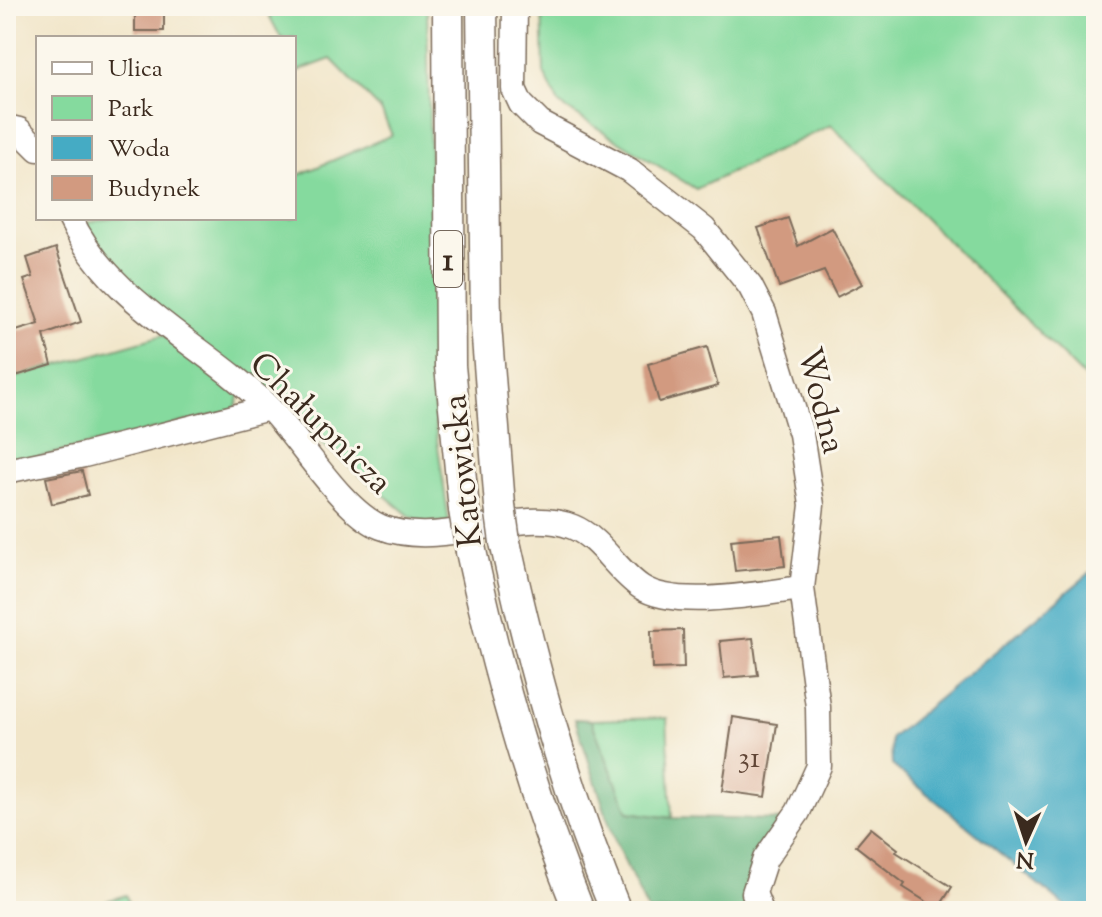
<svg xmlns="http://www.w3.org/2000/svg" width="1102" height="917" font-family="'Sorts Mill Goudy',serif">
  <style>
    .green { fill: #85da9e; stroke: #60825e; stroke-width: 2 }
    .forest { fill: #6cba85; stroke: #547252; stroke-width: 2 }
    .water { fill: #45abc4; stroke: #406a71; stroke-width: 2 }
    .building { fill: #d29a80 }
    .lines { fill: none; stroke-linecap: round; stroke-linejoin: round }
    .minor-casing { stroke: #7b6b5a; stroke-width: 27 }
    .major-casing { stroke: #7b6b5a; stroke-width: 33 }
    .minor { stroke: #fff; stroke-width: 24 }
    .major { stroke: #fff; stroke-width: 30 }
    .major-bridge-casing { stroke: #7b6b5a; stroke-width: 33; stroke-linecap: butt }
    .major-bridge { stroke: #fff; stroke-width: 30 }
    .labels { text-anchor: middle; stroke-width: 6; stroke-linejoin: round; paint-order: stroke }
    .number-label { font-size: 30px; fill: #614636 }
    .shield { fill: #fbf7ec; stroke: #75685c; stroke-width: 2 }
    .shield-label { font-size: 32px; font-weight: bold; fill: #3b2a1e }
    .street-label { font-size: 34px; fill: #3b2a1e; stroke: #fbf7ec }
  </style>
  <rect width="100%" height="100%" fill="#fbf7ec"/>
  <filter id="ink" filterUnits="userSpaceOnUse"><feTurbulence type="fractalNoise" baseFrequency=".0125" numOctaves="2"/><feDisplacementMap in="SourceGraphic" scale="16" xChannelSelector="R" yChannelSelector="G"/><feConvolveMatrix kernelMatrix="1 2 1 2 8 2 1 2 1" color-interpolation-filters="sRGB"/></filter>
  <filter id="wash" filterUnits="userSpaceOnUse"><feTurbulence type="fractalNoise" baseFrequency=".006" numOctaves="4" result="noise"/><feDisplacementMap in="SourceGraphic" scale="32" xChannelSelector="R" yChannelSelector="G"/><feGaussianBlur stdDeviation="1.8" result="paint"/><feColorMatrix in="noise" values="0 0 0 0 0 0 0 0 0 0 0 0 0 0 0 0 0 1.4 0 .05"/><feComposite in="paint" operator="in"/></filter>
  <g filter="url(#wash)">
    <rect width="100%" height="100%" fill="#f1e5c8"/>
    <path class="green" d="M264 6H427L435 426 449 522H425L411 517 119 276 85 223 114 218H294V177L392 135 381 110 331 59 298 71 294 63V38H281Z
      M542 6H1096V389L831 125 696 189 559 104 544 73Z
      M163 335 240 394 235 410 6 465V380Z
      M667 718 672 818 627 812 591 720Z
      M126 895 131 911H73Z"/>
    <path class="forest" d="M575 719 591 720 628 812 672 818 780 820C760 850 739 874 752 911H648L616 844Z"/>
    <path class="water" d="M1096 568V911H1071L892 765 891 738Z"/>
    <g id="blocks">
      <path class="building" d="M135 6H164V31H135Z
        M788 218 798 246 832 228 862 284 837 297 824 271 779 287 758 228Z
        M56 248 81 322 44 335 52 365 6 379V334L39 324 24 280 33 277 27 258Z
        M707 347 718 386 659 402 648 364Z
        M82 471 88 495 52 504 46 478Z
        M781 535 785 566 735 571 731 540Z
        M683 630 684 668 652 669 651 631Z
        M753 638 758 675 724 678 720 641Z
        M733 717 777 724 766 797 722 791Z
        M871 828 898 849 896 852 952 887 938 909 903 887 905 884 856 846Z"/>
    </g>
  </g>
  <g filter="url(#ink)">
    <use href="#blocks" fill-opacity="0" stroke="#7b6b5a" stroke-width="2"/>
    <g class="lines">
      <defs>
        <path id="minor" d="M515 6 514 89 521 104 540 123 629 170 704 229 750 286 764 313 801 434 812 505 802 588 818 707 819 766 798 812 765 859 754 893 761 911
          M6 127 19 130 38 149
          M70 218C111 305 205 344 270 409 301 441 342 511 381 527 442 551 518 505 573 527 600 538 617 571 641 587 676 610 761 593 802 588
          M6 471 84 455 269 408"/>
        <path id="major" d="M448 6 450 366 464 510
          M482 6 486 325 500 506
          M505 542C533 669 566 791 616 911
          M471 551C498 676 531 792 579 911"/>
      </defs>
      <use href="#minor" class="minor-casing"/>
      <use href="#major" class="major-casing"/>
      <use href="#minor" class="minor"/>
      <use href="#major" class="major"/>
      <defs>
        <path id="major-bridge" d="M500 506 505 542
          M464 510 471 551"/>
      </defs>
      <use href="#major-bridge" class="major-bridge-casing"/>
      <use href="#major-bridge" class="major-bridge"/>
    </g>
  </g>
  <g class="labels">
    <g class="number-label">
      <text x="749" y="767">31</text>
    </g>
    <rect class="shield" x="434" y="231" width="28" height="56" rx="6"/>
    <g class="shield-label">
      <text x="448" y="270">1</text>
    </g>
    <g class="street-label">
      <text transform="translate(823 400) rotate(76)" y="12">Wodna</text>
      <text transform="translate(322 422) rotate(45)" y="12">Chałupnicza</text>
      <text transform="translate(461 471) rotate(-96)" y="12">Katowicka</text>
    </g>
  </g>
  <rect width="1102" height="917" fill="none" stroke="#fbf7ec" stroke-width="32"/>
  <rect x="36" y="36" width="260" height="184" fill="#fbf7ec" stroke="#aea59a" stroke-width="2"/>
  <rect x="52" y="62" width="40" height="12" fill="#ffffff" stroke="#aea59a" stroke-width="2"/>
  <text x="108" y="76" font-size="24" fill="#3b2a1e">Ulica</text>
  <rect x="52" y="96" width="40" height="24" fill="#85da9e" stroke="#aea59a" stroke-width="2"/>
  <text x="108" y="116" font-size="24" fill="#3b2a1e">Park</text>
  <rect x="52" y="136" width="40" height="24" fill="#45abc4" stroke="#aea59a" stroke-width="2"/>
  <text x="108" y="156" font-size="24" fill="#3b2a1e">Woda</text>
  <rect x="52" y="176" width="40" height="24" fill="#d29a80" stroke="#aea59a" stroke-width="2"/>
  <text x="108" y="196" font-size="24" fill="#3b2a1e">Budynek</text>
  <g transform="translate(1026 841) rotate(183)" stroke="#fbf7ec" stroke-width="6" paint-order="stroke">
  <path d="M0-6L14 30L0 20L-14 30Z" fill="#3b2a1e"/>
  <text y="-12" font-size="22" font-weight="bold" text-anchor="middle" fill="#3b2a1e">N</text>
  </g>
</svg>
